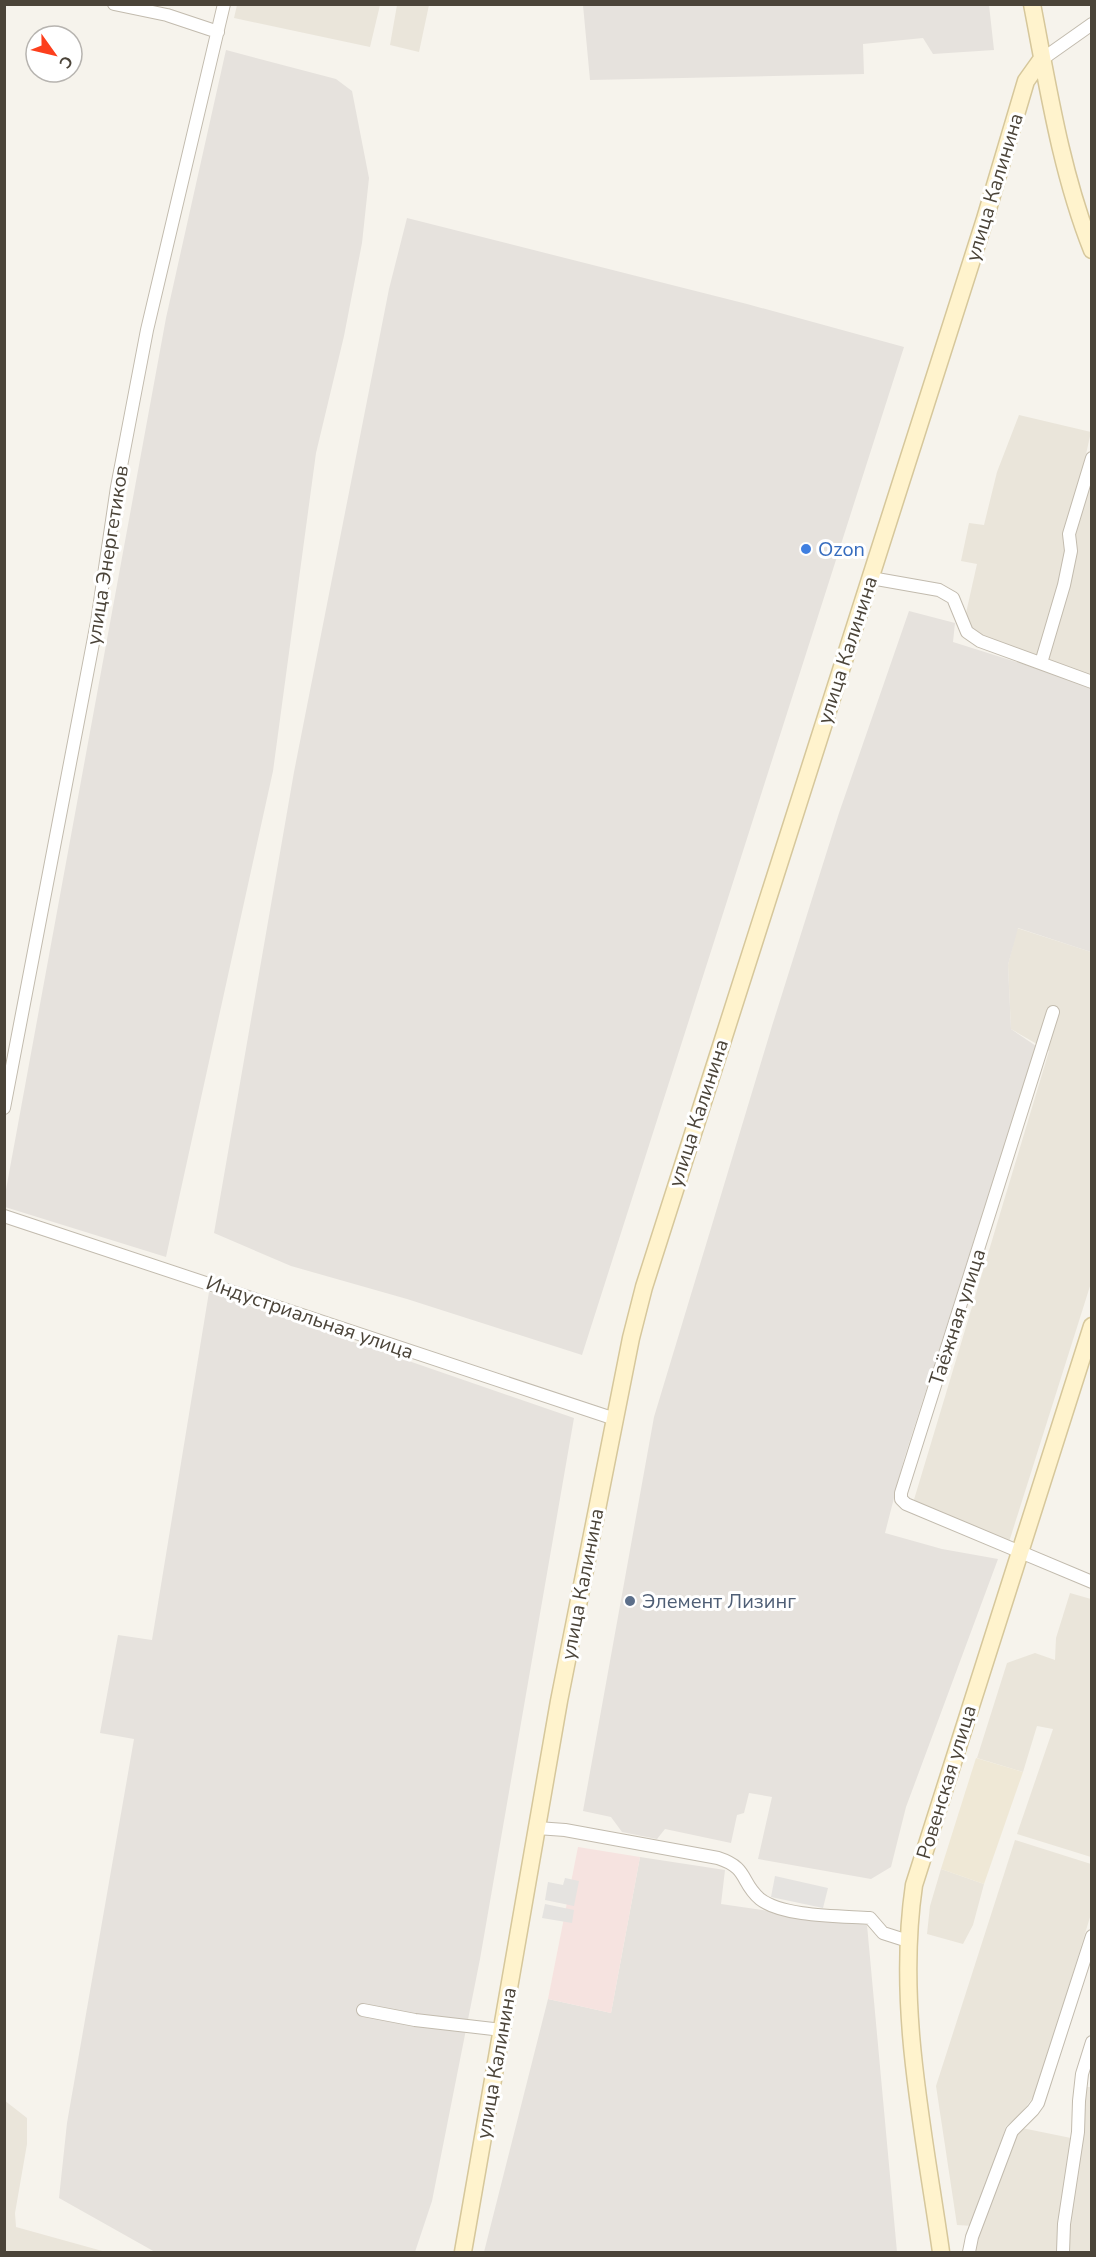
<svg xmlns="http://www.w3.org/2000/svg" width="1096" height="2257" font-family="'Nunito Sans',sans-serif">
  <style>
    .residential { fill: #eae5da }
    .industrial { fill: #e6e2dd }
    .education { fill: #efe8d6 }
    .medical { fill: #f6e3e0 }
    .parking { fill: #e5e3e0 }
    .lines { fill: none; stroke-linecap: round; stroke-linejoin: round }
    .street-casing { stroke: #c2bbae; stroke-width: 14 }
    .secondary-casing { stroke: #d6c79b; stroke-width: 19 }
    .street { stroke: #fff; stroke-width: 12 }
    .secondary { stroke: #fff3cd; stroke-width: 16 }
    .shop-dot { fill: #3f7fe0; stroke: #fff; stroke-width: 2 }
    .service-dot { fill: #5c6f8a; stroke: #fff; stroke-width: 2 }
    .labels { text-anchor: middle; stroke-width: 6; stroke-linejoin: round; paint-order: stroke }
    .street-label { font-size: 20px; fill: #4b4439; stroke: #fff }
    .shop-label { font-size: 20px; fill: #366cbe; stroke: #fff; text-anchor: start }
    .service-label { font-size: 20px; fill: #4e5e75; stroke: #fff; text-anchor: start }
  </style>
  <rect width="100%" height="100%" fill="#f6f3ec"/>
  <path class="residential" d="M237 5V4L380 5 370 47 234 18Z
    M397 5H429L419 52 390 45Z
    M1019 415 1091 432 1068 534 1067 553 1056 602 1037 656 977 636 964 622 977 564 961 561 969 523 984 525 997 472Z
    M1091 466V679L1043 661 1071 534Z
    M1017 928 1091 952V1283L1009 1542 913 1503 1049 1051 1011 1029 1008 965Z
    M1070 1593 1091 1599V1857L1017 1834 1053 1729 1037 1726 1023 1772 977 1758 1007 1663 1035 1653 1055 1660 1056 1638Z
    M1015 1840 1091 1864V1914L1036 2093 1020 2115 1006 2126 973 2226 957 2225 936 2086Z
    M941 1869 984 1884 973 1925 963 1944 927 1934 930 1906Z
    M1087 2087H1091V2252H1066Z
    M4 2100 27 2118V2144L15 2213 16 2227 106 2252H5Z
    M1017 2127 1071 2138 1059 2252H973L976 2229Z"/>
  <path class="industrial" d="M583 5H989L994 50 933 54 923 38 863 44 864 74 590 80Z
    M226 50 336 79 352 91 369 178 362 243 344 336 316 453 273 771 166 1257 5 1207V1195L166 318Z
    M407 218 747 304 904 347 582 1355 407 1299 291 1266 214 1233 294 772 389 289Z
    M909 611 955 623 953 642 1092 686 1091 952 1018 928 1008 965 1011 1029 1036 1046 904 1459 885 1533 942 1549 998 1559 906 1807 891 1867 871 1879 758 1859 772 1797 749 1793 744 1813 737 1815 731 1843 665 1829 657 1839 622 1832 611 1817 583 1811 654 1417 772 1026 839 813Z
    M209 1292 574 1418 480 1959 432 2201 415 2252H155L59 2198 67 2123 134 1739 100 1733 118 1635 152 1640Z
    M640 1857 725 1870 721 1904 867 1925 897 2252H484L548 1999 611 2013Z"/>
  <path class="education" d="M976 1758 1023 1772 984 1884 941 1869Z"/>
  <path class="medical" d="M578 1847 640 1857 611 2013 548 1999Z"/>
  <path class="parking" d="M775 1876 828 1888 823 1908 771 1897Z
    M565 1878 579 1881 574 1906 545 1900 548 1882 563 1885Z
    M545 1904 574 1910 572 1923 542 1918Z"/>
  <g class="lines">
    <defs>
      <path id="street" d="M114 4 167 15 218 32
        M1041 60 1092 24
        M871 578 939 590 953 598 967 632 980 641 1092 682
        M1041 663 1064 585 1071 551 1069 534 1092 458
        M1053 1012 901 1493V1499L906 1504 1092 1582
        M4 1108 97 622 117 487 147 330 224 4
        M4 1216 615 1419
        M537 1828 565 1830 718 1858C749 1868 740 1882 760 1899 783 1917 841 1916 870 1918L883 1933 908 1941
        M363 2010 415 2020 502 2030
        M969 2252 972 2237 1012 2131 1033 2110 1038 2103 1092 1936
        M1063 2252 1064 2224 1078 2132 1079 2101 1082 2074 1092 2042"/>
      <path id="secondary" d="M1032 4C1048 87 1061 172 1092 250
        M463 2252 559 1701 631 1338 644 1287 985 219 1026 81 1041 60
        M941 2252C924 2132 896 2007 914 1885L1092 1326"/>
    </defs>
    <use href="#street" class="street-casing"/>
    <use href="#secondary" class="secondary-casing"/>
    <use href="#street" class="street"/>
    <use href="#secondary" class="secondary"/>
  </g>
  <circle class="shop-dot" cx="806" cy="549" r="6"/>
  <circle class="service-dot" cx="630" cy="1601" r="6"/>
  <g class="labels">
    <g class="street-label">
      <text transform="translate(994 187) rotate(-73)" y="7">улица Калинина</text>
      <text transform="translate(107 555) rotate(-81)" y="7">улица Энергетиков</text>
      <text transform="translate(847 650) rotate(-72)" y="7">улица Калинина</text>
      <text transform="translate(698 1113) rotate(-72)" y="7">улица Калинина</text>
      <text transform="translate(310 1317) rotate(19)" y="7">Индустриальная улица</text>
      <text transform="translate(957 1317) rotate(-72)" y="7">Таёжная улица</text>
      <text transform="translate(582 1584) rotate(-79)" y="7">улица Калинина</text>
      <text transform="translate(946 1782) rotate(-73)" y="7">Ровенская улица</text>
      <text transform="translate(496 2063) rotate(-80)" y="7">улица Калинина</text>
    </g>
    <g class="shop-label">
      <text x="818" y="556">Ozon</text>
    </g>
    <g class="service-label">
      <text x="642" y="1608">Элемент Лизинг</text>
    </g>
  </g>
  <rect width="1096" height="2257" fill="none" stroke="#4b4439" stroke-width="12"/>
  <g transform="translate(54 54) rotate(124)"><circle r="28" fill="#ffffff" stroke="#b7b4b0" stroke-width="1.5"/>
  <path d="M0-4.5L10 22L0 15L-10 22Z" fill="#fc3f1d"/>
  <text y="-9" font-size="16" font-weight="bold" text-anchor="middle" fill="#4b4439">С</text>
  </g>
</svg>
